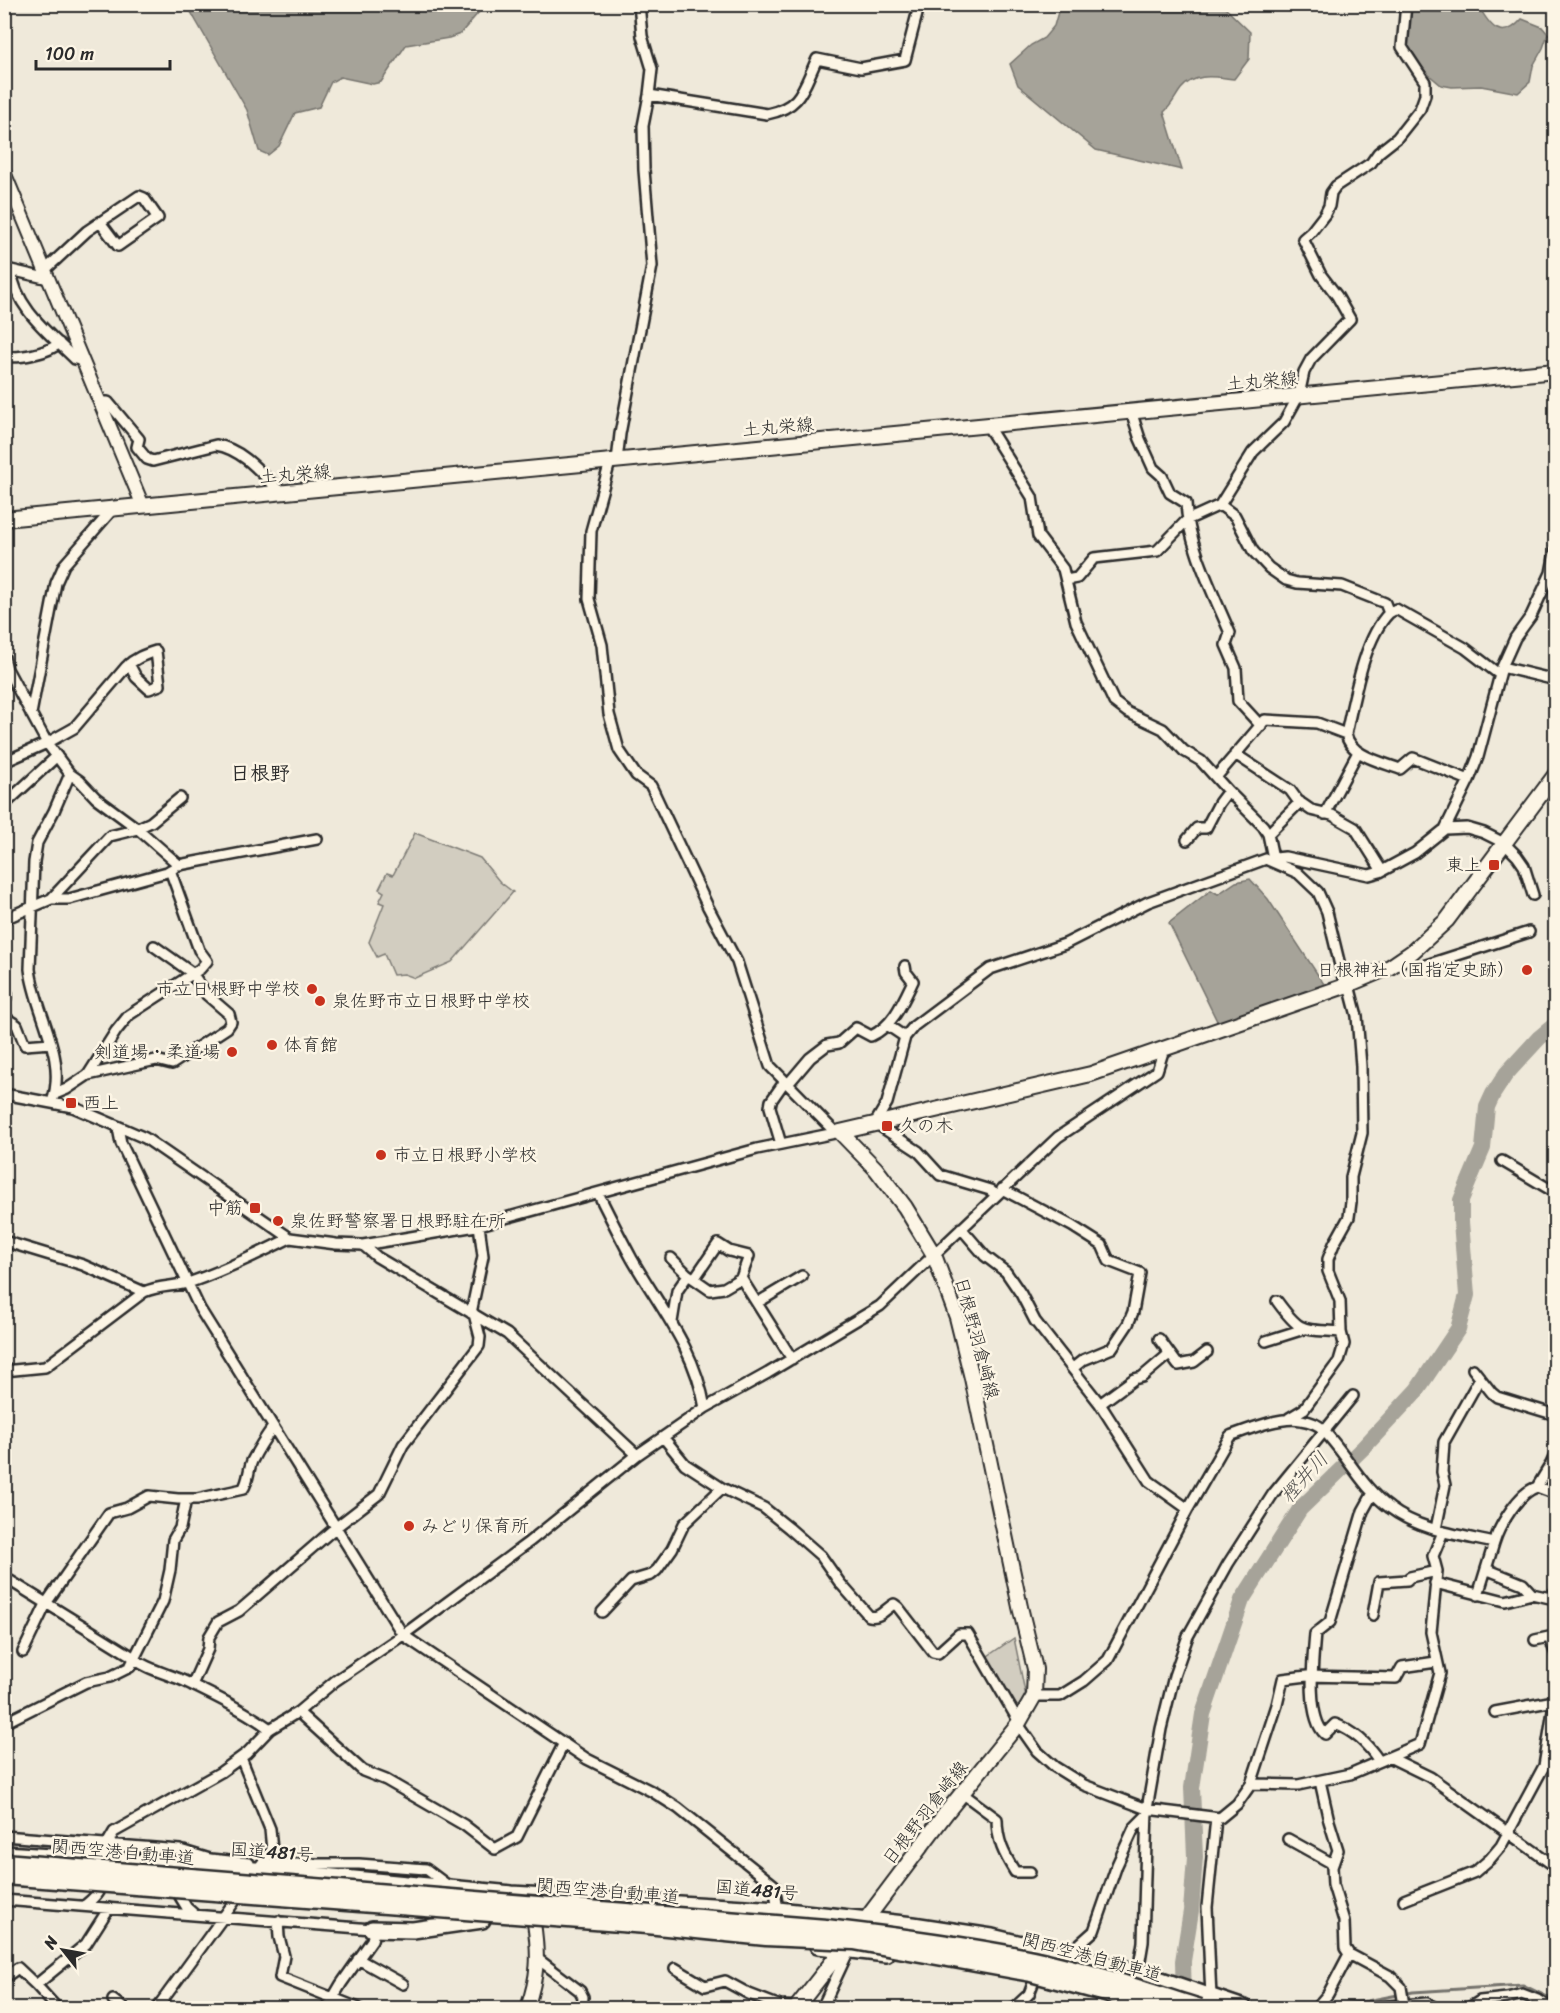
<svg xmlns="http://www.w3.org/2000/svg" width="1560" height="2013" font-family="Sriracha,'Klee One',sans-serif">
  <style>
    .green { fill: #d2cdc0; stroke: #7e7c76; stroke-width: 1.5 }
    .water { fill: #a6a399; stroke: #75736d; stroke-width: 1.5 }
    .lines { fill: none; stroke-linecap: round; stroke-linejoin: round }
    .stream { stroke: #75736d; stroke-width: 3 }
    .river { stroke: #a6a399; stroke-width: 16 }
    .minor-casing { stroke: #2b2b2b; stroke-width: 14 }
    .tertiary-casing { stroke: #2b2b2b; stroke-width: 16 }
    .secondary-casing { stroke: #2b2b2b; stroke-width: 18 }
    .trunk-casing { stroke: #2b2b2b; stroke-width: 20 }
    .minor { stroke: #fcf5e5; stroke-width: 9 }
    .tertiary { stroke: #fcf5e5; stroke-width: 12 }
    .secondary { stroke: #fcf5e5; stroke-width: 14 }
    .trunk { stroke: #fcf5e5; stroke-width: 15 }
    .motorway-bridge-casing { stroke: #2b2b2b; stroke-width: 21; stroke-linecap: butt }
    .motorway-bridge { stroke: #fcf5e5; stroke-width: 16 }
    .poi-dot { fill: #c8321e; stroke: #fcf5e5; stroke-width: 2 }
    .labels { text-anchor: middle; stroke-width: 5; stroke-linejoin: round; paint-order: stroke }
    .street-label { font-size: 18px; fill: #2b2b2b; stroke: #fcf5e5 }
    .poi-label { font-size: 18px; fill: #2b2b2b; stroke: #fcf5e5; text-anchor: start }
    .neighbourhood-label { font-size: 20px; font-weight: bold; fill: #2b2b2b; stroke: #fcf5e5 }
    .water-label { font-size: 20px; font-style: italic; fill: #565552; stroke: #fcf5e5 }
  </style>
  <rect width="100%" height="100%" fill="#efe9da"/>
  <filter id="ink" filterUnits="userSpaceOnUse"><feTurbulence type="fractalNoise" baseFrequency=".0167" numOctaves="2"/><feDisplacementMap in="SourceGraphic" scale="12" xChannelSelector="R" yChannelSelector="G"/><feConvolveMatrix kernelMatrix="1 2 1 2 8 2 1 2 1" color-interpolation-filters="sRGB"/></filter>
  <g filter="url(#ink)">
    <path class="green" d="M415 833 480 858 500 882 513 892 452 962 415 978 404 974 393 975 384 954 377 957 369 942 384 904 379 902 384 892 379 889 387 873 393 875Z
      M1014 1638 1026 1697 1013 1712 985 1658Z"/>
    <path class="water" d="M187 5H485L460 34 449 38 406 45 381 82 373 84 340 77 331 82 319 107 295 113 279 146 268 155 259 151 247 110Z
      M1060 5H1222L1250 32 1249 59 1234 79C1215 77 1195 72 1181 89 1175 97 1172 105 1164 112L1182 170 1096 150 1018 85 1010 64 1031 45 1044 38 1054 26Z
      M1412 5H1478C1489 25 1501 43 1522 19L1542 27 1548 34 1543 48 1533 66 1530 82 1518 93 1481 86 1452 87 1441 85 1428 74 1412 55 1406 43Z
      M1250 879 1268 899 1324 984 1218 1023 1169 923 1211 890 1218 894 1236 882Z"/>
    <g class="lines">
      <path class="stream" d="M1327 2008 1336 2005 1367 2001 1413 1992 1523 1985 1556 2001"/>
      <path class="river" d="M1184 2001 1183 1961 1191 1911 1195 1857 1192 1788 1203 1714 1242 1600 1300 1509 1363 1448 1417 1390 1458 1329 1467 1295 1461 1222V1200L1483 1148 1487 1107 1493 1094 1506 1074 1539 1038 1556 1024"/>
      <defs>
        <path id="minor" d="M649 95 767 114C802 107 803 88 817 59L861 68 905 60 917 14V4
          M45 270 87 231 139 196 144 198 158 218 118 246 100 222
          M49 279 11 270C15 308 50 334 75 359L83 361
          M4 356C18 359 49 353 59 343
          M100 402H108L139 439 137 447 147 459 153 461 216 445C243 449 263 475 281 493
          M1131 411 1140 439 1153 468 1162 476 1170 493 1186 503C1188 544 1214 595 1230 633L1226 645 1236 668 1238 701 1261 726
          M987 425 1032 497 1038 536 1063 569 1076 622 1114 702 1127 712 1163 729 1184 751 1201 761 1228 791 1263 826 1268 834 1273 858
          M617 461 620 434 652 266 644 170 643 126 649 95 652 69 642 36 639 4
          M610 462 591 531 589 599 602 645 609 714 619 750 636 775 651 786 708 907 737 962 770 1066 835 1132
          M1066 580 1077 578 1094 558 1157 551 1187 520 1220 505 1253 452 1284 422 1299 395 1304 372 1311 359 1350 319 1337 296 1321 275 1303 239 1311 232 1325 214 1329 206 1331 193 1336 186 1371 163 1378 153 1397 138 1420 109 1425 95V82L1402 47 1406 4
          M1389 613 1396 609 1465 648 1500 675
          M4 657 7 669 47 743 70 774 80 781 96 798 138 829 179 865 317 839
          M1502 667 1556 680
          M31 714 56 583 64 565 113 509
          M1346 734C1350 756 1382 762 1400 769L1413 758 1469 780
          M1235 754 1290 790 1298 801 1311 810 1332 815 1355 828 1382 871
          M4 762 47 743 74 728 126 667C135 658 144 655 156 651L160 685 149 689 136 677 129 664
          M1217 776 1265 720 1317 723 1346 734C1354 699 1364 638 1389 613L1385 603 1342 586 1297 583 1286 580 1269 568 1253 551 1235 516 1220 505
          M4 805 57 756
          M1325 814 1358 752
          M1445 829 1469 780 1478 757 1502 667 1515 638 1531 616 1551 573 1556 547
          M1268 834 1300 802
          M1187 840 1197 828H1206L1219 803 1228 791
          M1268 860 1298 873 1318 892 1327 912 1345 986
          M51 899 110 836 134 830 151 822 180 798
          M4 919 51 899H69L167 872 174 868
          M1407 955 1414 965 1420 967 1529 932
          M4 987 7 994 4 1005
          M4 1017 17 1025 25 1045 51 1043
          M887 1025 905 1037
          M88 1075 156 1060 172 1064 227 1028 231 1022 229 1014 207 995 192 973 154 946
          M788 1084 810 1058 827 1045 839 1043 856 1028 871 1036C893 1026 903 1002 913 981L906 972 905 966
          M4 1094 73 1107 145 1138 290 1238 336 1244 363 1245 476 1226 757 1149 840 1132
          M55 1094 67 1089 88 1075 116 1031 129 1015 200 969 207 961 199 950 170 870
          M52 1102C68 1057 35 1013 30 969L34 862 37 843 54 811 70 774
          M118 1128 121 1143 200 1309 403 1635 587 1759 653 1792 678 1808 774 1885 778 1910
          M781 1144 770 1107 771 1101 785 1081
          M1502 1161 1556 1193
          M1002 1189 1072 1226 1102 1245 1109 1261 1140 1273 1133 1312 1128 1324 1112 1348 1083 1360 1073 1368
          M598 1193C609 1215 620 1237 632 1259 661 1309 695 1349 705 1408
          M996 1195 990 1190 940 1175 918 1151 875 1123 887 1103 905 1037 914 1026 990 969 1065 944 1148 902 1266 859 1285 857 1369 875 1380 872 1415 853 1445 829 1467 828 1484 833 1504 843 1517 856 1524 866 1533 895
          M961 1228 985 1256 1006 1272 1021 1294 1035 1321 1100 1404 1149 1481 1188 1509
          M4 1241 83 1265 144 1292
          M363 1245 377 1257 507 1334 637 1455
          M671 1258 687 1274 710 1290 724 1288 741 1278 792 1359
          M694 1279 718 1244 729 1251 749 1256 741 1278
          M1277 1301C1301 1334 1302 1329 1341 1332
          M757 1303 802 1276
          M471 1313 483 1256 479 1225
          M672 1322 677 1291 688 1275
          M1159 1339 1178 1365 1194 1362 1207 1352
          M1266 1341 1304 1329
          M1473 1369 1492 1393 1497 1397 1556 1415
          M4 1371 45 1367 144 1292C159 1285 175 1287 191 1282 225 1270 258 1254 290 1238
          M1100 1404 1134 1379 1142 1377 1169 1354
          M1289 1418 1304 1409 1331 1372 1339 1361 1344 1344 1341 1332 1340 1301 1328 1271V1259L1334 1244 1349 1217 1351 1202V1177L1362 1133 1361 1066 1357 1016 1349 985
          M663 1437 685 1464 722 1488 764 1508 789 1528 821 1556 840 1583 869 1616C880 1619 885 1609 894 1604L898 1607 933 1652 938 1653 959 1634H968L1019 1722
          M1537 1487 1556 1494
          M1373 1493 1363 1511 1330 1622 1315 1634C1313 1658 1306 1717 1325 1734L1335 1724C1354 1731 1368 1744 1379 1761
          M1436 1529 1445 1485 1442 1472 1444 1442 1480 1378
          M1486 1569 1523 1584 1532 1594
          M4 1577 130 1655C144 1669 166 1673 184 1681 213 1695 244 1710 270 1729
          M1435 1583 1505 1601 1532 1594 1550 1598 1556 1590
          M1478 1595 1494 1543
          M602 1612 631 1581 651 1575 657 1570 672 1549 684 1524 722 1488
          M1373 1615 1379 1582 1407 1580 1410 1577 1437 1571
          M1535 1640 1549 1637 1556 1654
          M23 1652 47 1602 109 1513 127 1508 149 1496 178 1499H197L243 1489C249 1481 248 1470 252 1461 258 1449 265 1438 273 1427
          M192 1685 208 1649 209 1637 218 1622 239 1611 335 1528 379 1494 403 1445 479 1346 480 1337 474 1314
          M1034 1696H1060L1084 1681 1108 1660 1188 1509 1230 1436C1249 1429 1281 1416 1301 1420 1307 1421 1318 1424 1322 1429 1347 1454 1361 1487 1390 1508 1419 1530 1459 1535 1494 1543 1499 1526 1519 1492 1537 1487L1551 1464 1556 1453
          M298 1712 363 1771 386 1780 464 1825 495 1849 517 1837 564 1743
          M1495 1712 1554 1701
          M4 1723 86 1682 110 1677 130 1667 163 1601 170 1570 173 1540 180 1528 186 1499
          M1018 1724 1037 1751 1055 1767 1084 1785 1147 1809 1220 1818 1237 1804 1251 1784 1298 1785 1350 1774 1420 1744 1440 1673 1431 1632 1437 1571 1433 1556 1443 1532
          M1389 1757 1430 1777 1556 1867
          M241 1758 270 1829 272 1850 260 1866
          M1251 1784 1277 1705 1283 1679 1307 1676 1396 1678 1402 1667 1436 1662
          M962 1793 997 1819C997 1841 1004 1854 1015 1872H1030
          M4 1836 180 1850 210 1859 249 1863
          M1288 1839 1333 1864
          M104 1864 107 1844 114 1832 221 1772 247 1753 270 1729 298 1712 335 1681 403 1635 529 1542 637 1455 705 1408 768 1373 880 1306 1058 1137 1157 1071 1164 1049
          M266 1864H359L426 1869 450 1887
          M179 1895 187 1908 195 1915
          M4 1900 372 1929
          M1404 1900 1475 1872 1490 1859 1501 1846 1544 1766 1556 1693
          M84 1906C93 1899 101 1892 102 1880
          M278 1921 279 1937 284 1956 280 1977 358 2008
          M1349 1954 1390 1976 1401 1987 1404 2005
          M1067 1955 1094 1931 1117 1865 1134 1828 1147 1815
          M358 1959 403 1984
          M538 1959 580 1991 583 1997 582 2008
          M675 1968 705 1986 725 1981 749 1994 780 2006 814 2008
          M1138 1972 1143 1942 1147 1809 1161 1729 1174 1676 1188 1636 1228 1564 1273 1494 1353 1396
          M4 1978 18 1968 36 1985 86 1944 109 1908
          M36 1985 57 2008
          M1211 1997 1207 1907 1216 1818
          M113 2000 123 2008
          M157 2008 240 1894
          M327 2008 341 1984 372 1940 375 1929
          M822 2008 849 1950
          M1014 2008 1029 1994 1034 1981
          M1316 2008 1328 1994 1349 1954 1345 1948 1344 1921 1333 1885 1332 1867 1338 1850 1329 1821 1320 1781
          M1365 2008 1427 2003 1435 2008
          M1469 2008 1480 2001 1507 1998 1522 1994 1540 2001 1550 2008"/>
        <path id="tertiary" d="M4 172 143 506
          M527 2008C538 1976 539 1956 534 1923"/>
        <path id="secondary" d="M4 519 1556 371
          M840 1132 876 1169 905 1207 934 1255 957 1317 972 1378 1020 1607 1035 1669 1034 1696 1018 1724 946 1813 861 1926
          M840 1132 1091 1074 1345 986 1390 967 1412 952 1447 920 1556 774
          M796 2008 847 1943"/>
        <path id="trunk" d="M4 1854 270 1871 512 1894 778 1910 913 1925 992 1937 1138 1972 1244 2008
          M372 1929 413 1930 482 1920
          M818 1946 886 1954"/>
      </defs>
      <use href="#minor" class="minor-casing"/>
      <use href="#tertiary" class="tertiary-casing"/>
      <use href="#secondary" class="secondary-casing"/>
      <use href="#trunk" class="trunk-casing"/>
      <use href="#minor" class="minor"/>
      <use href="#tertiary" class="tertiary"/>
      <use href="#secondary" class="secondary"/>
      <use href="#trunk" class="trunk"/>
      <defs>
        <path id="motorway-bridge" d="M4 1862 826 1928C895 1936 965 1945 1033 1959 1090 1971 1145 1991 1200 2008
          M4 1876 647 1925 766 1937 854 1941 1031 1973 1162 2008"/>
      </defs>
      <use href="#motorway-bridge" class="motorway-bridge-casing"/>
      <use href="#motorway-bridge" class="motorway-bridge"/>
    </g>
  </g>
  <g class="poi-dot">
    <rect x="1488" y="859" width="12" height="12" rx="3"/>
    <circle cx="1527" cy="970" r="6"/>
    <circle cx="312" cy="989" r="6"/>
    <circle cx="320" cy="1001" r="6"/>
    <circle cx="272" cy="1045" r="6"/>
    <circle cx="232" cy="1052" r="6"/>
    <rect x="65" y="1097" width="12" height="12" rx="3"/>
    <rect x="881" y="1120" width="12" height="12" rx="3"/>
    <circle cx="381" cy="1155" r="6"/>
    <rect x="249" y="1202" width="12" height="12" rx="3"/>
    <circle cx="278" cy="1221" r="6"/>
    <circle cx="409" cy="1526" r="6"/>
  </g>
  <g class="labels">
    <g class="street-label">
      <text transform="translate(1262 381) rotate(-5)" y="6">土丸栄線</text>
      <text transform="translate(778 427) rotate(-5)" y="6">土丸栄線</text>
      <text transform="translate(295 474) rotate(-5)" y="6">土丸栄線</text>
      <text transform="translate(977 1338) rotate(75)" y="6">日根野羽倉崎線</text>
      <text transform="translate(925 1813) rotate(-52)" y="6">日根野羽倉崎線</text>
      <text transform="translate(123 1852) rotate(5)" y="6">関西空港自動車道</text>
      <text transform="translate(272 1852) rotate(4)" y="6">国道481号</text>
      <text transform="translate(757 1890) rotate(5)" y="6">国道481号</text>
      <text transform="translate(608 1891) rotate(5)" y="6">関西空港自動車道</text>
      <text transform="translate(1092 1957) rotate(15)" y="6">関西空港自動車道</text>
    </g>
    <g class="poi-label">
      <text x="1482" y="871" text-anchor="end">東上</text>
      <text x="1515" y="976" text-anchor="end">日根神社（国指定史跡）</text>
      <text x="300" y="995" text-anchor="end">市立日根野中学校</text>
      <text x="332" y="1007">泉佐野市立日根野中学校</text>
      <text x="284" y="1051">体育館</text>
      <text x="220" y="1058" text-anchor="end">剣道場・柔道場</text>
      <text x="83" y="1109">西上</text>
      <text x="899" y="1132">久の木</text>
      <text x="393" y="1161">市立日根野小学校</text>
      <text x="243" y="1214" text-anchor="end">中筋</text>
      <text x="290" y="1227">泉佐野警察署日根野駐在所</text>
      <text x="421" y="1532">みどり保育所</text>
    </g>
    <g class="neighbourhood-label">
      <text x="260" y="780">日根野</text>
    </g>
    <g class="water-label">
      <text transform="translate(1304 1477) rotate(-48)" y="7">樫井川</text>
    </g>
  </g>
  <rect width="1560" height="2013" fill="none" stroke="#fcf5e5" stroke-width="24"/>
  <rect x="12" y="12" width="1536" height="1989" fill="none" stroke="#2b2b2b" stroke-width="2" filter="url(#ink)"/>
  <g transform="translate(63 1950) rotate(301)" stroke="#fcf5e5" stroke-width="4.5" paint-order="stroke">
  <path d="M0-4.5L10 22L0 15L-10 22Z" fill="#2b2b2b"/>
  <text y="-9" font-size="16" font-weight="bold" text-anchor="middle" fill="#2b2b2b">N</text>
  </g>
  <path d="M36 60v9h134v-9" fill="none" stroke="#2b2b2b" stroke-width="3"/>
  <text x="45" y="60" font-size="18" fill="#2b2b2b" stroke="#fcf5e5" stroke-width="4.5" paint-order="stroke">100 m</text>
</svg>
